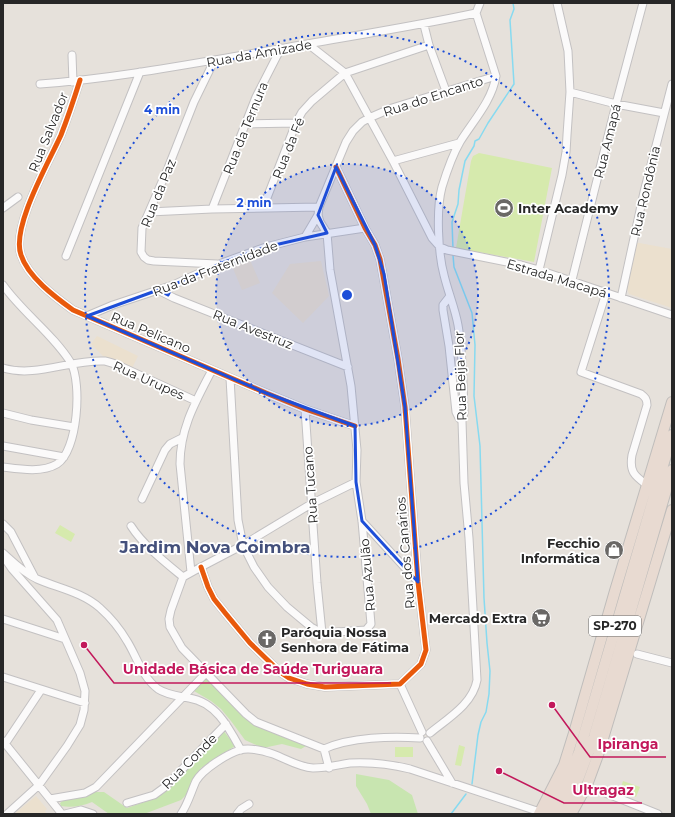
<svg xmlns="http://www.w3.org/2000/svg" width="675" height="817" font-family="Montserrat,sans-serif">
  <style>
    .education { fill: #ebe0ce }
    .green { fill: #c8e5b0 }
    .pitch { fill: #d6eaad }
    .lines { fill: none; stroke-linecap: round; stroke-linejoin: round }
    .stream { stroke: #87daf0; stroke-width: 1.5 }
    .minor-casing { stroke: #c3c1c2; stroke-width: 9 }
    .highway-casing { stroke: #bfbdbb; stroke-width: 12 }
    .minor { stroke: #fbfafa; stroke-width: 7 }
    .highway { stroke: #e8dad1; stroke-width: 10 }
    .cycleway-casing { stroke: #fff; stroke-width: 8 }
    .cycleway { stroke: #e8590c; stroke-width: 5 }
    .marked { fill: none; stroke: #1d4ed8; stroke-width: 3; stroke-linejoin: round }
    .ring { fill: none; stroke: #1d4ed8; stroke-width: 2; stroke-dasharray: 2 4 }
    .labels { text-anchor: middle; stroke-width: 3.5; stroke-linejoin: round; paint-order: stroke }
    .shield { fill: #fff; stroke: #686868; stroke-width: 1 }
    .shield-label { font-size: 12px; font-weight: bold; fill: #272727 }
    .street-label { font-size: 13px; fill: #272727; stroke: #fff }
    .poi-label { font-size: 13px; font-weight: bold; fill: #272727; stroke: #fff; text-anchor: start }
    .district-label { font-size: 17px; font-weight: bold; fill: #44507b; stroke: #fff }
    .centre { fill: #1d4ed8; stroke: #fff; stroke-width: 2 }
    .ring-label { font-size: 12px; text-anchor: middle; font-weight: bold; fill: #1d4ed8; stroke: #fff; stroke-width: 3.5; stroke-linejoin: round; paint-order: stroke }
    .leader { fill: none; stroke: #c2185b; stroke-width: 1.5 }
    .callout-dot { fill: #c2185b; stroke: #fff; stroke-width: 1.5 }
    .callout-label { font-size: 14px; text-anchor: middle; font-weight: bold; fill: #c2185b; stroke: #fff; stroke-width: 3.5; stroke-linejoin: round; paint-order: stroke }
  </style>
  <rect width="100%" height="100%" fill="#e6e1db"/>
  <path class="education" d="M634 242 672 249V308L629 294 626 286Z
    M250 260 260 283 242 290 232 266Z
    M321 261 329 296 303 323 272 293 290 264Z
    M97 336 138 356 132 368 103 356 91 344Z
    M36 796 47 809 45 811 47 814H14Z"/>
  <path class="green" d="M207 678 254 725 306 746 301 749 282 744 263 748 245 740 231 721 221 709 211 701 194 691Z
    M223 730 235 746 201 768 187 794 181 800 144 814H109L92 802C83 806 71 808 61 806L60 803 64 800 85 797 95 792H104L127 808 156 798 178 778Z
    M356 774 389 780 412 795 418 814H371L367 804 356 786Z"/>
  <path class="pitch" d="M479 153 552 168 534 262 456 248 471 161 473 156Z
    M60 525 75 534 71 542 55 533Z
    M459 745 465 747 461 766 455 765Z
    M395 747H413V757H395Z
    M623 781 640 787 636 797 620 790Z"/>
  <g class="lines">
    <path class="stream" d="M453 249 452 222 458 204 459 190 465 161 474 146 475 141 479 139 488 123 514 84 510 20 514 9 513 3
      M453 255 454 267 472 313 475 345 474 396 480 446 484 598 487 643 490 671 489 694 486 712 481 722 478 735 472 784
      M451 814 466 794"/>
    <defs>
      <path id="minor" d="M424 25 429 45 446 91
        M308 44 345 73 393 161 432 238 440 247 447 250 521 265 539 270 672 315
        M72 55 73 82
        M214 61 194 102 168 168 142 228 141 252 144 257 148 260 154 261 217 264
        M80 80C74 99 68 117 61 135 49 162 11 227 21 255 28 277 55 297 73 310L266 393 305 409 355 426
        M40 84C120 78 200 62 279 49 345 37 411 27 476 13
        M570 92 616 104 664 113
        M246 124 296 123
        M393 161 459 143
        M3 208 18 197
        M263 208 296 123 302 112 312 101 345 73 429 45
        M212 209 256 97 281 48
        M149 212 212 209 319 207
        M305 237 365 228
        M66 256 140 72
        M539 270 562 175 566 152 567 135 570 92 568 51 557 3
        M572 280 616 104 643 3
        M3 285C23 313 53 334 71 363 82 383 78 451 57 464 42 473 19 469 3 467
        M158 290 174 298 348 367
        M606 293 581 372 641 394C645 397 647 399 647 405L632 455C629 472 635 476 647 485
        M450 296 443 305V310L449 346 456 412 459 418 462 421
        M621 298 644 192 672 84
        M87 316 113 305 173 285 219 264 266 247 305 237 318 215 319 207 346 142 353 131 362 122 369 118 392 108 496 76
        M3 368C36 378 71 359 105 361 110 362 115 364 120 366L196 401
        M230 378 238 520 243 545 254 567 268 587 287 607 311 627 322 633 366 630 371 624 362 521 356 482 357 450 351 386 330 270 327 233 320 222 318 215
        M305 409 317 583 322 633
        M3 413 31 420 74 427
        M3 446 64 457
        M356 482 311 504 243 545 201 567 183 577 171 610 169 619 170 627 182 648 246 714 256 722 324 749C350 737 392 736 420 738
        M142 499 165 450 170 444 182 438
        M362 521 418 582
        M3 524 11 532 34 576
        M131 526C143 545 166 563 183 577
        M3 553C13 562 24 573 37 579 58 588 82 592 100 608 110 617 120 629 127 641 137 657 142 677 158 689 167 695 179 696 189 698 216 702 229 728 241 750
        M3 556 12 569 57 620 80 673 85 691 84 710 80 725 67 746 39 785 7 814
        M201 567 208 587 214 599 226 614 250 643 280 672 289 678 307 684 325 687 400 684 421 664 426 650 418 582 405 407 398 359 380 259 375 245 365 228 336 167
        M191 572 180 464C180 428 196 401 212 370
        M3 619 65 639
        M637 654 672 663
        M3 677 85 703
        M400 684 422 732
        M430 733C447 719 473 704 477 680L469 538 464 483 462 421 464 413C463 384 463 353 458 325 455 308 448 292 444 275 438 253 436 209 442 187 446 174 453 154 460 142 473 121 492 101 496 76L476 13 480 3
        M3 741 62 814
        M427 741 452 783
        M5 744 41 690
        M324 749 329 768
        M598 790 658 814
        M50 799 85 793 96 787 206 673
        M127 803 154 795 165 787 226 724
        M65 814 81 810 93 814
        M181 814C188 804 191 792 196 781 203 769 227 754 240 750 250 747 264 751 273 754 287 759 298 767 313 768 326 768 337 765 350 763 370 762 390 764 410 769L540 812
        M237 814 241 809 249 804"/>
      <path id="highway" d="M539 814 564 765 574 733 615 591 672 402
        M550 814 570 775 579 752 672 435
        M561 814 579 777 594 737 672 470
        M571 814 587 785 598 755 672 510"/>
    </defs>
    <use href="#minor" class="minor-casing"/>
    <use href="#highway" class="highway-casing"/>
    <use href="#minor" class="minor"/>
    <use href="#highway" class="highway"/>
    <defs>
      <path id="cycleway" d="M80 80C74 99 68 117 61 135 49 162 11 227 21 255 28 277 55 297 73 310L266 393 305 409 355 426
        M201 567 208 587 214 599 226 614 250 643 280 672 289 678 307 684 325 687 400 684 421 664 426 650 418 582 405 407 398 359 380 259 375 245 365 228 336 167"/>
    </defs>
    <use href="#cycleway" class="cycleway-casing"/>
    <use href="#cycleway" class="cycleway"/>
  </g>
  <path class="marked" d="M336 167 375 245 384 274 405 407 418 582 362 521 356 482 355 426 266 393 87 316 158 290 168 295 173 285 219 264 266 247 327 233 318 215Z"/>
  <circle cx="347" cy="295" r="131" fill="#1d4ed8" fill-opacity=".12"/>
  <g class="ring">
    <circle cx="347" cy="295" r="131"/>
    <circle cx="347" cy="295" r="262"/>
  </g>
  <defs>
    <symbol id="stadium-disc" viewBox="-11 -11 22 22"><circle r="9.5" fill="#6a6866" stroke="#fff"/><path d="M0-5a6.5 5 0 1 0 0 10a6.5 5 0 1 0 0-10ZM-3.5-1.8h7v3.6h-7Z" fill="#fff"/></symbol>
    <symbol id="shop-disc" viewBox="-11 -11 22 22"><circle r="9.5" fill="#6a6866" stroke="#fff"/><path d="M-5-2.5h2.3a2.7 3.5 0 0 1 5.4 0H5L5.5 6h-11ZM-1.5-2.5h3a1.5 2.3 0 0 0-3 0Z" fill="#fff"/></symbol>
    <symbol id="supermarket-disc" viewBox="-11 -11 22 22"><circle r="9.5" fill="#6a6866" stroke="#fff"/><path d="M-6-5.5h2.5l.6 2H6L4.5 2H-2.5L-4.4-4H-6ZM-1.5 3.2a1.3 1.3 0 1 0 .1 0ZM3 3.2a1.3 1.3 0 1 0 .1 0Z" fill="#fff"/></symbol>
    <symbol id="church-disc" viewBox="-11 -11 22 22"><circle r="9.5" fill="#6a6866" stroke="#fff"/><path d="M-1.2-6h2.4v3.5h3.3v2.4h-3.3V6h-2.4V-.1h-3.3v-2.4h3.3Z" fill="#fff"/></symbol>
  </defs>
  <g fill-rule="evenodd">
    <use href="#stadium-disc" x="493" y="197" width="22" height="22"/>
    <use href="#shop-disc" x="603" y="539" width="22" height="22"/>
    <use href="#supermarket-disc" x="530" y="607" width="22" height="22"/>
    <use href="#church-disc" x="256" y="628" width="22" height="22"/>
  </g>
  <g class="labels">
    <rect class="shield" x="589" y="616" width="52" height="20" rx="3"/>
    <g class="shield-label">
      <text x="615" y="630">SP-270</text>
    </g>
    <g class="street-label">
      <text transform="translate(259 53) rotate(-10)" y="5">Rua da Amizade</text>
      <text transform="translate(433 96) rotate(-18)" y="5">Rua do Encanto</text>
      <text transform="translate(245 128) rotate(-68)" y="5">Rua da Ternura</text>
      <text transform="translate(48 132) rotate(-68)" y="5">Rua Salvador</text>
      <text transform="translate(607 141) rotate(-76)" y="5">Rua Amapá</text>
      <text transform="translate(288 148) rotate(-68)" y="5">Rua da Fé</text>
      <text transform="translate(645 191) rotate(-77)" y="5">Rua Rondônia</text>
      <text transform="translate(158 193) rotate(-68)" y="5">Rua da Paz</text>
      <text transform="translate(215 268) rotate(-21)" y="5">Rua da Fraternidade</text>
      <text transform="translate(557 278) rotate(17)" y="5">Estrada Macapá</text>
      <text transform="translate(253 329) rotate(22)" y="5">Rua Avestruz</text>
      <text transform="translate(151 332) rotate(23)" y="5">Rua Pelicano</text>
      <text transform="translate(460 376) rotate(-92)" y="5">Rua Beija Flor</text>
      <text transform="translate(149 380) rotate(24)" y="5">Rua Urupes</text>
      <text transform="translate(310 485) rotate(-94)" y="5">Rua Tucano</text>
      <text transform="translate(405 553) rotate(-95)" y="5">Rua dos Canários</text>
      <text transform="translate(367 575) rotate(-95)" y="5">Rua Azulão</text>
      <text transform="translate(189 761) rotate(-45)" y="5">Rua Conde</text>
    </g>
    <g class="poi-label">
      <text x="518" y="213">Inter Academy</text>
      <text x="600" y="548" text-anchor="end">Fecchio<tspan x="600" dy="15">Informática</tspan></text>
      <text x="527" y="623" text-anchor="end">Mercado Extra</text>
      <text x="281" y="637">Paróquia Nossa<tspan x="281" dy="15">Senhora de Fátima</tspan></text>
    </g>
    <g class="district-label">
      <text x="215" y="553">Jardim Nova Coimbra</text>
    </g>
  </g>
  <circle cx="347" cy="295" r="6" class="centre"/>
  <g class="ring-label">
    <text x="162" y="114">4 min</text>
    <text x="254" y="207">2 min</text>
  </g>
  <path class="leader" d="M84 645L114 683H391M552 705L590 757H666M499 771L564 803H642"/>
  <g class="callout-dot">
    <circle cx="84" cy="645" r="4"/>
    <circle cx="552" cy="705" r="4"/>
    <circle cx="499" cy="771" r="4"/>
  </g>
  <g class="callout-label">
    <text x="253" y="674">Unidade Básica de Saúde Turiguara</text>
    <text x="628" y="749">Ipiranga</text>
    <text x="603" y="795">Ultragaz</text>
  </g>
  <rect width="675" height="817" fill="none" stroke="#272727" stroke-width="8"/>
</svg>
